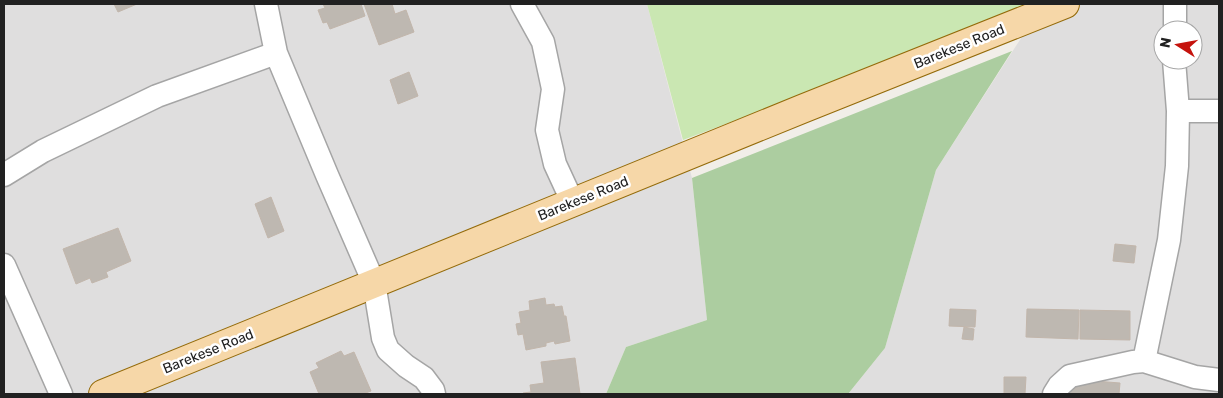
<svg xmlns="http://www.w3.org/2000/svg" width="1223" height="398" font-family="Rubik,sans-serif">
  <style>
    .residential { fill: #dfdede; fill-rule: evenodd }
    .grass { fill: #cae7b2 }
    .forest { fill: #accda0 }
    .building { fill: #beb8b1; stroke: #c2b6ab }
    .lines { fill: none; stroke-linecap: round; stroke-linejoin: round }
    .minor-casing { stroke: #a5a5a5; stroke-width: 25 }
    .major-casing { stroke: #946b0a; stroke-width: 30 }
    .minor { stroke: #fff; stroke-width: 22 }
    .major { stroke: #f6d7a8; stroke-width: 28 }
    .labels { text-anchor: middle; stroke-width: 5; stroke-linejoin: round; paint-order: stroke }
    .street-label { font-size: 14px; fill: #212121; stroke: #fff }
  </style>
  <rect width="100%" height="100%" fill="#f1eee8"/>
  <path class="residential" d="M4 4H647L692 178 707 320 626 347 606 394H4Z
    M1043 4H1219V394H848L885 348 936 170ZM1163 30H1193V60H1163Z"/>
  <path class="grass" d="M647 4H1043L1042 5 683 140Z"/>
  <path class="forest" d="M1012 51 936 170 885 348 848 394H606L626 347 707 320 692 178Z"/>
  <path class="building" d="M114 4H137L118 12Z
    M323 4H361L365 16 330 29 327 22 323 23 318 10 325 8Z
    M364 4H392L395 14 406 10 414 32 379 45Z
    M409 72 418 96 398 104 390 80Z
    M271 197 284 231 268 238 255 204Z
    M118 228 131 261 106 272 108 277 92 283 90 278 76 284 63 249Z
    M1115 244 1136 246 1134 263 1113 261Z
    M545 298 546 305 554 304 555 307 562 306 564 316H566L570 341 555 344 554 341 546 343V346L526 350 523 334 518 335 516 324 521 323 519 312 530 310 529 301Z
    M950 309 976 310 975 327 949 326Z
    M1027 309 1079 310 1078 339 1026 337Z
    M1080 310 1130 311V340L1080 339Z
    M964 327 974 329 973 340 962 339Z
    M341 351 344 356 354 352 371 391 363 394H319L310 372 319 368 316 363Z
    M575 358 580 394H523V393L531 392 530 385 544 383 541 362Z
    M1004 377H1026L1025 394H1004Z
    M1070 379 1120 383 1119 394H1069Z"/>
  <g class="lines">
    <defs>
      <path id="minor" d="M266 4 276 53 327 175 374 283 383 338 388 350 406 366 424 378 433 390 434 394
        M522 4 543 42 553 89 547 130 555 164 573 203
        M1175 30V4
        M1178 111H1219
        M4 175 43 151 157 96 276 53
        M4 265 61 394
        M1144 361 1169 240 1177 166 1178 111 1174 60
        M1054 394 1059 386 1070 376 1133 362 1144 361 1195 377 1219 380"/>
      <path id="major" d="M103 394 802 109 1065 4"/>
    </defs>
    <use href="#minor" class="minor-casing"/>
    <use href="#major" class="major-casing"/>
    <use href="#minor" class="minor"/>
    <use href="#major" class="major"/>
  </g>
  <g class="labels">
    <g class="street-label">
      <text transform="translate(959 46) rotate(-22)" y="5">Barekese Road</text>
      <text transform="translate(583 198) rotate(-22)" y="5">Barekese Road</text>
      <text transform="translate(208 351) rotate(-22)" y="5">Barekese Road</text>
    </g>
  </g>
  <rect width="1223" height="398" fill="none" stroke="#212121" stroke-width="10"/>
  <g transform="translate(1178 45) rotate(281)"><circle r="24" fill="#ffffff" stroke="#a6a6a6"/>
  <path d="M0-4L9 19L0 12L-9 19Z" fill="#c5130d"/>
  <text y="-8" font-size="14" font-weight="bold" text-anchor="middle" fill="#212121">N</text>
  </g>
</svg>
